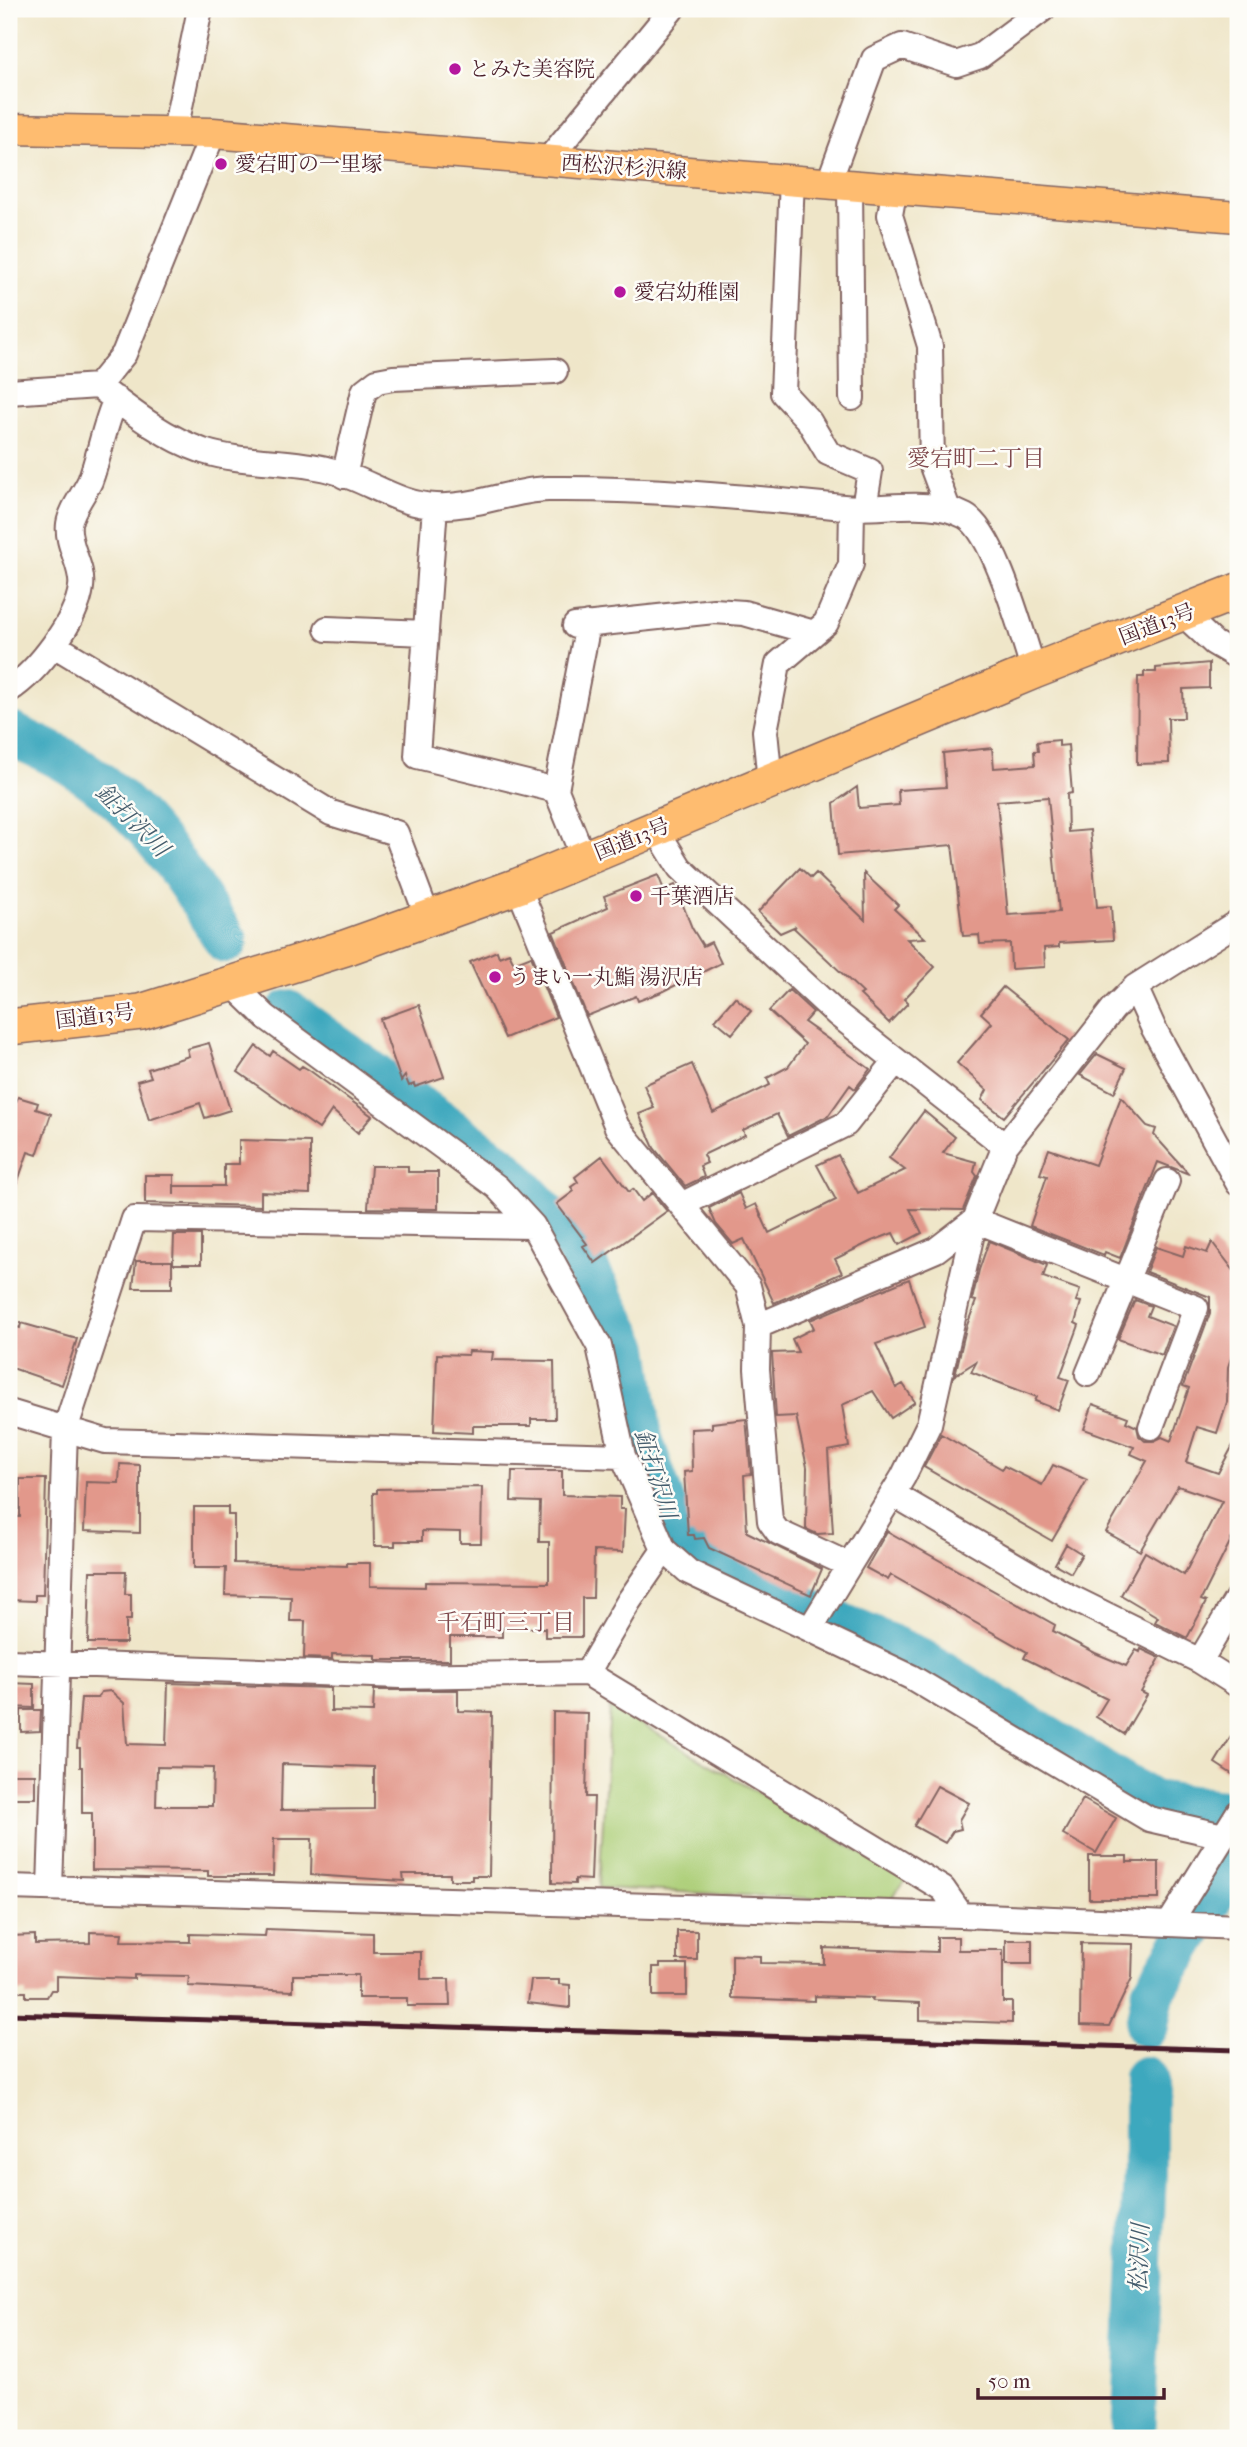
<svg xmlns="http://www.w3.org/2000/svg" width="1247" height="2447" font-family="'IM FELL French Canon','Noto Serif JP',serif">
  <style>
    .green { fill: #acce77; stroke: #7b7651; stroke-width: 2 }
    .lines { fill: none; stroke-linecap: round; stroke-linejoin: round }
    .river { stroke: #3ea8be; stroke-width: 44 }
    .building { fill: #e2988b; fill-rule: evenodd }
    .minor-casing { stroke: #846562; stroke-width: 28 }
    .major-casing { stroke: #846562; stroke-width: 33 }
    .highway-casing { stroke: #846562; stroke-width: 38 }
    .minor { stroke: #fff; stroke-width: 24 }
    .major { stroke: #febc70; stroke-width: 30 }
    .highway { stroke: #febc70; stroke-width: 35 }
    .rail { stroke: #4a1f2b; stroke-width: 5 }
    .poi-dot { fill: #b5179e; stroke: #fdfcf7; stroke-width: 2.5 }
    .labels { text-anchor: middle; stroke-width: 5; stroke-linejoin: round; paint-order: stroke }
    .poi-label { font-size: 21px; fill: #4a1f2b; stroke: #fdfcf7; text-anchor: start }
    .street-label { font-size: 21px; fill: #4a1f2b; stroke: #fdfcf7 }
    .neighbourhood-label { font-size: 23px; fill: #7f494d; stroke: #fdfcf7 }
    .water-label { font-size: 23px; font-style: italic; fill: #455d6d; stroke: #fdfcf7 }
  </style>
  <rect width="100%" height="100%" fill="#fdfcf7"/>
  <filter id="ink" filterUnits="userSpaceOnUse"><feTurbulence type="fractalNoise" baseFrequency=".0143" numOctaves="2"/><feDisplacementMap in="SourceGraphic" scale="14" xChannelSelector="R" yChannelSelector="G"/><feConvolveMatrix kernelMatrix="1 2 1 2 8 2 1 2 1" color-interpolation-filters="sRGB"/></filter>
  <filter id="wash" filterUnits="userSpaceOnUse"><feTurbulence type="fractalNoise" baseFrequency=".00686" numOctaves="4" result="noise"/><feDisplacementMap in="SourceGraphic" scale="28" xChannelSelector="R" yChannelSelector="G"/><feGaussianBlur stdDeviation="1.57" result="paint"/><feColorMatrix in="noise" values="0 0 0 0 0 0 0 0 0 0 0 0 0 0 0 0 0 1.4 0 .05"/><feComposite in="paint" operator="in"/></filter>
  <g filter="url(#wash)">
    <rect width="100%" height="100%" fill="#efe6c9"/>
    <path class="green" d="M610 1706 906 1879 889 1902 599 1888Z"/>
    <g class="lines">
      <path class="river" d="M9 733C31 744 55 753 76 767 143 809 185 875 226 941
        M288 1012 502 1167 574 1244 628 1348 641 1439 674 1533 704 1564 917 1658 1152 1802 1238 1813
        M1147 2026 1153 1993 1238 1854
        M1133 2438 1145 2172V2078"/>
    </g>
    <g id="blocks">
      <path class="building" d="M1209 663V688L1183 689 1184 718H1168L1169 763 1137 764 1138 677H1144V672H1156V668Z
        M1059 740V746L1068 745 1072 793 1067 794 1068 832 1090 830 1097 907 1111 906 1113 940 1059 943V947L1044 948 1045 967 1011 969 1010 943 980 944 979 935 963 936 952 845 838 855 834 803 857 787 859 808 899 805 898 790 946 787 943 753 992 748 994 768 1035 765 1034 751H1038L1037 742ZM1048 797 1059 912 1008 915 997 801Z
        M800 868 811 878 816 873 865 920 864 873 898 905 894 909 925 938 907 939 935 967 904 999 908 1003 889 1023 860 995 863 993 794 928 796 926 780 933 758 912Z
        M658 875 664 890 675 885 692 928 703 946 711 942 721 963 664 991 638 1001 636 996 587 1016 553 932 608 907 604 896Z
        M497 951 499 957 509 953 514 963 531 956 556 1017 505 1038 470 962Z
        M1003 987 1069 1040 1004 1117 982 1100 987 1090 957 1063 992 1023 981 1013Z
        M789 990 813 1012 804 1022 870 1069 855 1089 850 1085 828 1116 788 1136 777 1114 743 1130 745 1135 703 1155 707 1163 700 1166 704 1177 685 1186 654 1148 639 1114 654 1108 644 1085 692 1064 713 1113 770 1085 767 1078 788 1067 805 1044 769 1011Z
        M735 997 751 1011 732 1034 715 1020Z
        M419 1005 444 1077 415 1087 414 1084 409 1086 405 1076 401 1081 380 1019Z
        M209 1043 230 1110 205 1118 200 1103 149 1120 137 1081 151 1077 148 1069 189 1056 187 1049Z
        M256 1046 270 1056 273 1051 299 1069 302 1066 309 1070 372 1116 358 1133 332 1110 319 1129 238 1072Z
        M1097 1054 1126 1068 1114 1093 1080 1075Z
        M18 1097 38 1103 36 1109 51 1114 37 1155 28 1152 12 1198H9V1099L16 1102Z
        M1121 1097 1147 1126 1156 1129 1154 1135 1189 1174 1158 1162 1120 1258 1105 1252 1104 1255 1030 1226 1047 1176 1040 1174 1049 1149 1095 1165Z
        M924 1111 955 1137 943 1153 976 1162 974 1172 977 1176 963 1210 910 1209 922 1233 899 1245 893 1233 872 1241 835 1259 842 1273 774 1303 744 1239 733 1244 716 1224 709 1208 739 1193 746 1209 756 1204 769 1233 836 1200 817 1165 838 1155 858 1193 905 1170 889 1158Z
        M239 1140 310 1142V1194L261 1192V1206L145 1203V1175H174V1195V1186H224V1164H239Z
        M602 1156 629 1192 633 1189 642 1201 652 1193 667 1211 595 1263 583 1246 587 1244 557 1204 574 1191 571 1187 578 1182 575 1177Z
        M371 1166H408V1172H438V1209L368 1208Z
        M174 1235H201V1264H173Z
        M989 1241 1047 1265 1043 1277 1080 1290 1076 1301 1081 1302 1075 1323 1079 1325 1060 1377 1069 1380 1058 1410 1035 1401 1037 1397 971 1372 977 1361 955 1375 966 1328 976 1301 972 1300 979 1270Z
        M1212 1242 1238 1276V1337L1228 1367 1227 1402 1217 1433 1197 1427 1186 1462 1218 1473 1238 1436V1526L1201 1600 1206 1602 1187 1638 1155 1622 1158 1617 1121 1595 1145 1552 1184 1575 1222 1501 1178 1486 1140 1551 1106 1532 1147 1461 1131 1454 1134 1447 1084 1429 1093 1404 1128 1417 1126 1422 1137 1427 1139 1436 1145 1441H1154L1162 1437 1171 1441 1189 1388 1183 1386 1210 1313V1297L1146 1272 1156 1247 1183 1256 1186 1246 1207 1253Z
        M136 1261H172V1288H133Z
        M909 1279 925 1327 876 1344 896 1388 903 1384 915 1402 891 1418 873 1391 842 1405 849 1447 828 1451 833 1533 817 1534 806 1529 807 1467 796 1416 776 1417 772 1353 798 1352 792 1339 814 1328 810 1320Z
        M1135 1300 1151 1306 1147 1316 1173 1326 1162 1355 1118 1339Z
        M21 1323 77 1339 62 1385 9 1367V1325L20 1328Z
        M469 1351 493 1352 492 1360 554 1361 555 1419H531V1426H473V1433L434 1431 437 1354 468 1355Z
        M746 1419 751 1474 744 1475 747 1532 822 1569 811 1595 709 1548 704 1538 695 1539 694 1535H688L684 1472 692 1471 691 1429 712 1428V1423Z
        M941 1434 1002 1469 1004 1466 1042 1485 1053 1465 1087 1480 1052 1541 924 1467Z
        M120 1464 140 1465V1533L84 1531 86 1482 119 1483Z
        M512 1471H562V1495L620 1497V1509H625L623 1552 594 1551 593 1598H582V1637H545V1628H502V1637H450V1660H376V1655L332 1654V1659L304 1658 305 1621H290L291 1597 225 1595 226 1568H194V1507H228V1515H234V1563L347 1566V1563H370V1586L425 1587V1582L549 1583V1542H539L540 1502 511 1501Z
        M20 1479H46L43 1595H35V1601L9 1600V1517H20Z
        M482 1487 481 1543H460V1532L422 1531V1541H395V1546H374L373 1493H377V1489Z
        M887 1531 1055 1625 1053 1631 1095 1653 1126 1666 1136 1650 1140 1652 1141 1649 1160 1658 1141 1692 1147 1695 1124 1734 1096 1717 1107 1699 1024 1658 1027 1652 891 1575 888 1580 866 1568Z
        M1066 1544 1082 1554 1071 1573 1055 1564Z
        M90 1571H126L125 1594H131V1620H126V1643H88Z
        M9 1683 34 1684V1708L9 1707Z
        M168 1683 331 1688V1711L373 1712 374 1690H458V1711L492 1712 489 1876H472V1880H450V1874H403L404 1881 311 1875 312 1839H274L273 1876H208V1871L92 1870V1813H82V1767H80V1748H77L81 1698H98L101 1692 111 1691 124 1703 127 1744 166 1745ZM282 1764 374 1767V1809L281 1810ZM157 1767 213 1768 212 1806H156Z
        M21 1710H41L40 1731 21 1732Z
        M553 1712 588 1713 586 1797H594L591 1880 575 1879V1884L552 1883Z
        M1238 1725V1778L1215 1763Z
        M10 1774H35V1798H10Z
        M937 1786 969 1803 959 1820 961 1829 953 1831 945 1843 914 1826Z
        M1083 1799 1116 1818 1096 1853 1063 1834Z
        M1089 1856H1127V1862H1159V1899H1089Z
        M266 1929 373 1933V1952H421V1979H449L450 2006H407V1998H358V1975H293V1991L188 1986 189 1976 134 1975V1979L56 1976V1990H51L47 1997H26V1992H9V1936L35 1935V1944L90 1943V1932L122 1933 121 1941 190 1942V1934L265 1936Z
        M677 1931H697V1960H677Z
        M937 1937H958V1950H1003V2002H1012V2023L920 2020V2003L872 2001 873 1998 815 1996V2001L732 1998V1955L760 1956V1963L824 1964V1948L937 1952Z
        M1006 1940H1032V1964H1006Z
        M1081 1943 1133 1944 1132 1978 1109 2026 1080 2025Z
        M660 1964H687V1996H653V1967H660Z
        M531 1980H559V1984L570 1985V2008L528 2003Z"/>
    </g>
  </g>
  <g filter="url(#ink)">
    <use href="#blocks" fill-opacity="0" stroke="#846562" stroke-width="2"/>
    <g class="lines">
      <defs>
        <path id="minor" d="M175 131 200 9
          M547 161 672 9
          M792 179 783 393 809 421 828 453 870 471 864 508
          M829 182 874 59 902 46 956 64 980 56 1043 9
          M850 184 852 398
          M895 187 890 215 930 346 932 466 948 509
          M98 386C131 411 163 437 203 451 243 464 289 459 330 470 367 479 397 505 436 506 475 508 511 490 548 489 647 488 745 497 843 507 881 511 931 497 965 516 995 532 1023 638 1034 671
          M9 392 98 386 124 354 213 133
          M344 476 364 391 377 381 393 378 555 371
          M435 506 417 756 556 790
          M1184 615 1214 643 1238 657
          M575 626 714 611 744 613 814 633
          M327 629 426 633
          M54 645 331 813 396 833 428 918
          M9 690C37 672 77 621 81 587 84 567 66 545 69 524 71 510 84 494 90 481 100 454 104 425 116 399
          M770 782 765 731 778 664 826 623 851 564 852 508
          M656 829 680 868 837 1014 1005 1146
          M584 859 556 790 588 624
          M518 886 617 1127 748 1286 758 1326 936 1250 975 1220 1005 1146 1113 1009 1135 987 1238 922
          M232 984 266 1017 497 1187 533 1226 599 1346 623 1456 664 1550 689 1572 911 1677 1149 1819 1223 1836
          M1135 987 1153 1027 1238 1183
          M681 1205 846 1124 896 1061
          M758 1326 757 1369 770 1521 778 1532 849 1565
          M1088 1374 1167 1181
          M9 1412 105 1441 623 1456
          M893 1494 1068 1596 1200 1661 1238 1685
          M810 1629 903 1477 929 1424 975 1220 1196 1308 1151 1427
          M1200 1661 1238 1597
          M9 1662 401 1676 587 1673 943 1889 961 1915
          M587 1673 629 1601 664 1550
          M9 1887 961 1915 1238 1927
          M50 1888 65 1430 134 1219 533 1226
          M1169 1924 1238 1813"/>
        <path id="major" d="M9 129 213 133 1238 217"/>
        <path id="highway" d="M9 1027 141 1012 345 948 518 886 1034 671 1238 591"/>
      </defs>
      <use href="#minor" class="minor-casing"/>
      <use href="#major" class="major-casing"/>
      <use href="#highway" class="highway-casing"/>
      <use href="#minor" class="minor"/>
      <use href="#major" class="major"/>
      <use href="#highway" class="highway"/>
      <path class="rail" d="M9 2014 1238 2050"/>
    </g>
  </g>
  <g class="poi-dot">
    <circle cx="455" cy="69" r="7"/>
    <circle cx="221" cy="164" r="7"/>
    <circle cx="620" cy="292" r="7"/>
    <circle cx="636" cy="896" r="7"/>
    <circle cx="495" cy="977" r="7"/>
  </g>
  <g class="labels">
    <g class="poi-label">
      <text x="469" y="76">とみた美容院</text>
      <text x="235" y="171">愛宕町の一里塚</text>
      <text x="634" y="299">愛宕幼稚園</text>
      <text x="650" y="903">千葉酒店</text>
      <text x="509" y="984">うまい一丸鮨 湯沢店</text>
    </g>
    <g class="street-label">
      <text transform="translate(624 167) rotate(4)" y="7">西松沢杉沢線</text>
      <text transform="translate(1157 624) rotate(-21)" y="7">国道13号</text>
      <text transform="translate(632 839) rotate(-22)" y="7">国道13号</text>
      <text transform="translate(95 1016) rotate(-7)" y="7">国道13号</text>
    </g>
    <g class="neighbourhood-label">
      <text x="976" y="466">愛宕町二丁目</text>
      <text x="506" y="1630">千石町三丁目</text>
    </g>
    <g class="water-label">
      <text transform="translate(133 820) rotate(45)" y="8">鉦打沢川</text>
      <text transform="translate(656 1474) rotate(73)" y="8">鉦打沢川</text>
      <text transform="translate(1139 2258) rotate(-88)" y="8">松沢川</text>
    </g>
  </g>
  <rect width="1247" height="2447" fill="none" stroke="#fdfcf7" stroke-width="35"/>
  <path d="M978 2388v10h186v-10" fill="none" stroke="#4a1f2b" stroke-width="3.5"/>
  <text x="988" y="2388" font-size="21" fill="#4a1f2b" stroke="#fdfcf7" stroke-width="5" paint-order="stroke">50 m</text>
</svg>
